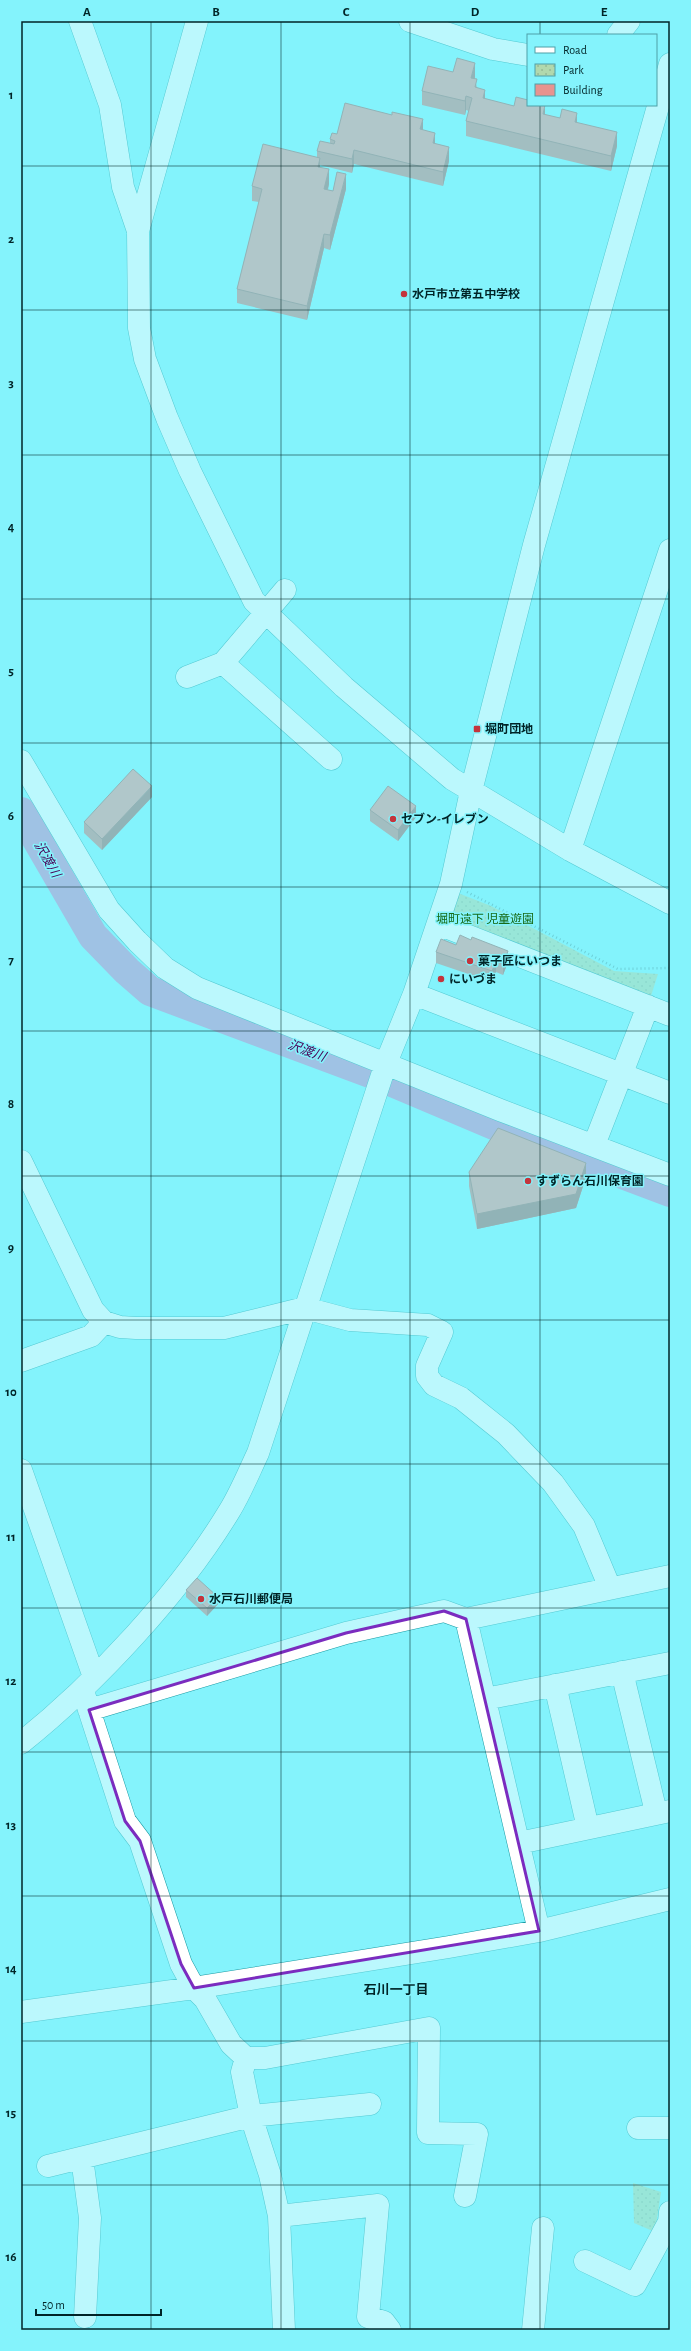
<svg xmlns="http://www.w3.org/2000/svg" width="691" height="2351" font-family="'Alegreya Sans','Noto Sans JP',sans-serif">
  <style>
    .park { fill: url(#park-dots) }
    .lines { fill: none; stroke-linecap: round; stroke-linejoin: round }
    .river { stroke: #c088c7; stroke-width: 30 }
    .minor-casing { stroke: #199aa3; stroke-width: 23 }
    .path { stroke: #53a7ae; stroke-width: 2.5; stroke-dasharray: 1 3; stroke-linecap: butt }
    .minor { stroke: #fff; stroke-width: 22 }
    .wall { fill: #c77e7b }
    .shaded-wall { fill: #a26764 }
    .building { fill: #e7938f; stroke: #a26764 }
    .marked { fill: none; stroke: #7b2cbf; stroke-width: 3; stroke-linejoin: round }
    .grid { fill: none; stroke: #002427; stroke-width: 1; stroke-opacity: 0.55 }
    .poi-dot { fill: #c4343c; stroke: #84f3fc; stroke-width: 1.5 }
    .labels { text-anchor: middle; stroke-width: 3; stroke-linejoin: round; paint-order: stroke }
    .poi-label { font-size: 12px; font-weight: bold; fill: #002427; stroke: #84f3fc; text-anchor: start }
    .park-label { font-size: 12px; fill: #186a16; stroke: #84f3fc }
    .water-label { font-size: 13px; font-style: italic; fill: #4c0155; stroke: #84f3fc }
    .neighbourhood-label { font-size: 13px; font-weight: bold; fill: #002427; stroke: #84f3fc }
    .neatline { fill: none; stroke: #002427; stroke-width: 1.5 }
    .grid-label { font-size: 13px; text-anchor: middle; font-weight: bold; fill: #002427 }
  </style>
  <defs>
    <pattern id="park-dots" width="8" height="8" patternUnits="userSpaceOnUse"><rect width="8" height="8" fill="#b1d8ad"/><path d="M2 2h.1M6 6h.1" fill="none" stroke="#96b995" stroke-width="1.8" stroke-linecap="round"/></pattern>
  </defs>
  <rect width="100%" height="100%" fill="#84f3fc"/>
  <path class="park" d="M458 893 491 906 614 971 658 974 650 999 449 920Z
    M633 2183 661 2192 655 2232 634 2223Z"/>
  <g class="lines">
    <path class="river" d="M21 812 93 936 127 971 150 991 378 1076 508 1131 670 1192"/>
    <defs>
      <path id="minor" d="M80 21 110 105 123 187 138 231
        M197 21 138 231 139 328 145 359 167 418 190 471 254 601 344 687 452 779 570 850 670 903
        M410 21 493 49 528 55
        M618 35 629 21
        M285 590 223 663 331 759
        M187 677 223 663
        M21 761 109 910 137 941 165 968 197 988 500 1110 670 1175
        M570 850 670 550
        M438 924 670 1015
        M414 994 670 1093
        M594 1145 648 1006
        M21 1161 93 1310 104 1322 120 1327 136 1328H224L305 1308 350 1320 428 1325 442 1332 427 1366V1376L434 1385 461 1398 506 1434 553 1483 584 1526 610 1588
        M21 1361 91 1336 104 1322
        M21 1470 94 1677
        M466 1619 539 1931
        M622 1672 655 1808
        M555 1685 588 1828
        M83 1691 125 1821 140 1841 181 1964 194 1988 205 1999 231 2044 246 2058 242 2072 251 2116 270 2175 279 2216 284 2330
        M485 1699 670 1663
        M89 1710 346 1633 444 1611 466 1619 670 1576
        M21 1743C96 1683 180 1593 230 1510 241 1492 249 1472 258 1453L386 1063 414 994 451 884 471 791 534 545 670 64
        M519 1843 670 1811
        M21 2012 194 1988 449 1947 539 1931 670 1899
        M246 2058H265L429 2028 428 2133 477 2134 465 2196
        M638 2128H670
        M82 2158 90 2218 85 2317
        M48 2166 251 2116 370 2104
        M279 2216 378 2205 368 2317 384 2322 390 2330
        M585 2261 635 2285 669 2222 670 2212
        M533 2330 543 2228"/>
    </defs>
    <use href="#minor" class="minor-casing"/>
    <path class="path" d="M467 892 618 969 670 968"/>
    <use href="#minor" class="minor"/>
  </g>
  <path class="wall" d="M453 72 475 77V79L477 88 485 99 577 123 617 146 611 171 466 136V121L469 111 466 110 465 115 422 105V91Z
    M423 130 435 143 449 161 443 186 354 164 352 173 320 165V167L329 184 328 190 333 191 346 189 330 250 324 248 307 320 237 303V289L259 202 252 201V186L317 157V151L330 144V139L337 134Z
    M152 797 102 850 84 833V822Z
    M370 810 416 817 398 841 370 821Z
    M456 945 508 962 503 975 496 972 492 982 436 963V952Z
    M469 1172 586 1177 576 1208 477 1229 469 1186Z
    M186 1590 218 1604 207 1616 186 1597Z"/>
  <path class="shaded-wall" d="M475 63V77L471 92V78Z
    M485 90V104L483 98Z
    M466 96V110L465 115V101Z
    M545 105V118L543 114Z
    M577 113V128L575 122Z
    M423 119V133L420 129Z
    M617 132V146L611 171V156Z
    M435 133V147L433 143Z
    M449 147V161L443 186V172Z
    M354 150V164L352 173V159Z
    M320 158V172L318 167Z
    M329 169V184L324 203V189Z
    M346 174V189L330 250V235Z
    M324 234V248L307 320V306Z
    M152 786V797L102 850V839Z
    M416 806V817L398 841V830Z
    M508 951V962L503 975V964Z
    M496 961V972L492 982V971Z
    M586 1163V1177L576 1208 477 1229V1214Z
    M218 1597V1604L207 1616V1608Z"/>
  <path class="building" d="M457 58 475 63 471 78 477 79 475 87 485 90 483 98 514 106 516 97 528 100V105H545L543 114 560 118 562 109 577 113 575 122 617 132 611 156 466 121 472 98 466 96 465 101 422 91 428 66 453 72Z
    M345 103 392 115V112L423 119 420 129 435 133 433 143 449 147 443 172 354 150 352 159 317 151 320 141 334 144 335 141 330 139 332 133 337 134Z
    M263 144 320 158 318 167 329 169 324 189 333 191 337 172 346 174 330 235 324 234 307 306 237 289 262 189 252 186Z
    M133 769 152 786 102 839 84 822Z
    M388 786 416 806 398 830 370 810Z
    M460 935 471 940 472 937 508 951 503 964 496 961 492 971 436 952 441 939 456 945Z
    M498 1128 586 1163 576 1194 477 1214 469 1172Z
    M197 1578 218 1597 207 1608 186 1590Z"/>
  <path d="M0 0H691V2351H0ZM444 1611 466 1619 539 1931 194 1988 181 1964 140 1841 125 1821 89 1710 346 1633Z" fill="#84f3fc" fill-opacity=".55" fill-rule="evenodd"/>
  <path class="marked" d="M444 1611 466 1619 539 1931 194 1988 181 1964 140 1841 125 1821 89 1710 346 1633Z"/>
  <path class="grid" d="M151 21V2330M281 21V2330M410 21V2330M540 21V35M540 105V2330M21 166H670M21 310H670M21 455H670M21 599H670M21 743H670M21 887H670M21 1031H670M21 1176H670M21 1320H670M21 1464H670M21 1608H670M21 1752H670M21 1896H670M21 2041H670M21 2185H670"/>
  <g class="poi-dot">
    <circle cx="404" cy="294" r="4"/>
    <rect x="473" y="725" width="8" height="8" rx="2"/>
    <circle cx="393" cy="819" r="4"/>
    <circle cx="470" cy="961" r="4"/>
    <circle cx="441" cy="979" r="4"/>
    <circle cx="528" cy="1181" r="4"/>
    <circle cx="201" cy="1599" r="4"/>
  </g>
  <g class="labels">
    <g class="poi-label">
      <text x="412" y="298">水戸市立第五中学校</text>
      <text x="485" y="733">堀町団地</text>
      <text x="401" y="823">セブン-イレブン</text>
      <text x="478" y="965">菓子匠にいつま</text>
      <text x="449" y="983">にいづま</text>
      <text x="536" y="1185">すずらん石川保育園</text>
      <text x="209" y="1603">水戸石川郵便局</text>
    </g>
    <g class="park-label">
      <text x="485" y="923">堀町遠下 児童遊園</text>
    </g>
    <g class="water-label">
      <text transform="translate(48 859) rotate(60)" y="5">沢渡川</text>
      <text transform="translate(307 1050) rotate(20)" y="5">沢渡川</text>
    </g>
    <g class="neighbourhood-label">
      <text x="396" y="1994">石川一丁目</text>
    </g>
  </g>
  <rect width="691" height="2351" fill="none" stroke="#84f3fc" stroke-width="44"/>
  <rect x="527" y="34" width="130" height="72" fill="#84f3fc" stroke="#4fa0a7"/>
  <rect x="535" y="47" width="20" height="6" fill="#ffffff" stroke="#4fa0a7"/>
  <text x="563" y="54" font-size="12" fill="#002427">Road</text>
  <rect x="535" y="64" width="20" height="12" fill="url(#park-dots)" stroke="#4fa0a7"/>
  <text x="563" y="74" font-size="12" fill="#002427">Park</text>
  <rect x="535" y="84" width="20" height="12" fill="#e7938f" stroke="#4fa0a7"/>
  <text x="563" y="94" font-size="12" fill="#002427">Building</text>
  <path d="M36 2309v6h125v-6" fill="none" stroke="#002427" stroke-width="2"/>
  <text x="42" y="2309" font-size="12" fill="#002427" stroke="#84f3fc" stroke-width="3" paint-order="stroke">50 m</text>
  <rect x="22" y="22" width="647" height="2307" class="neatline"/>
  <g class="grid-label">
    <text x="87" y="16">A</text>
    <text x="216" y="16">B</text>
    <text x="346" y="16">C</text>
    <text x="475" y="16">D</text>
    <text x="604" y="16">E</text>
    <text x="11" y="99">1</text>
    <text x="11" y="243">2</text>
    <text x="11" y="387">3</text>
    <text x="11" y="531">4</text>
    <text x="11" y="675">5</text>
    <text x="11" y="820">6</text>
    <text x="11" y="964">7</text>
    <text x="11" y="1108">8</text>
    <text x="11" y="1252">9</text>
    <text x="11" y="1396">10</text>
    <text x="11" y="1541">11</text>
    <text x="11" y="1685">12</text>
    <text x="11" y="1829">13</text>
    <text x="11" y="1973">14</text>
    <text x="11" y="2117">15</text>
    <text x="11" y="2261">16</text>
  </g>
</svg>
